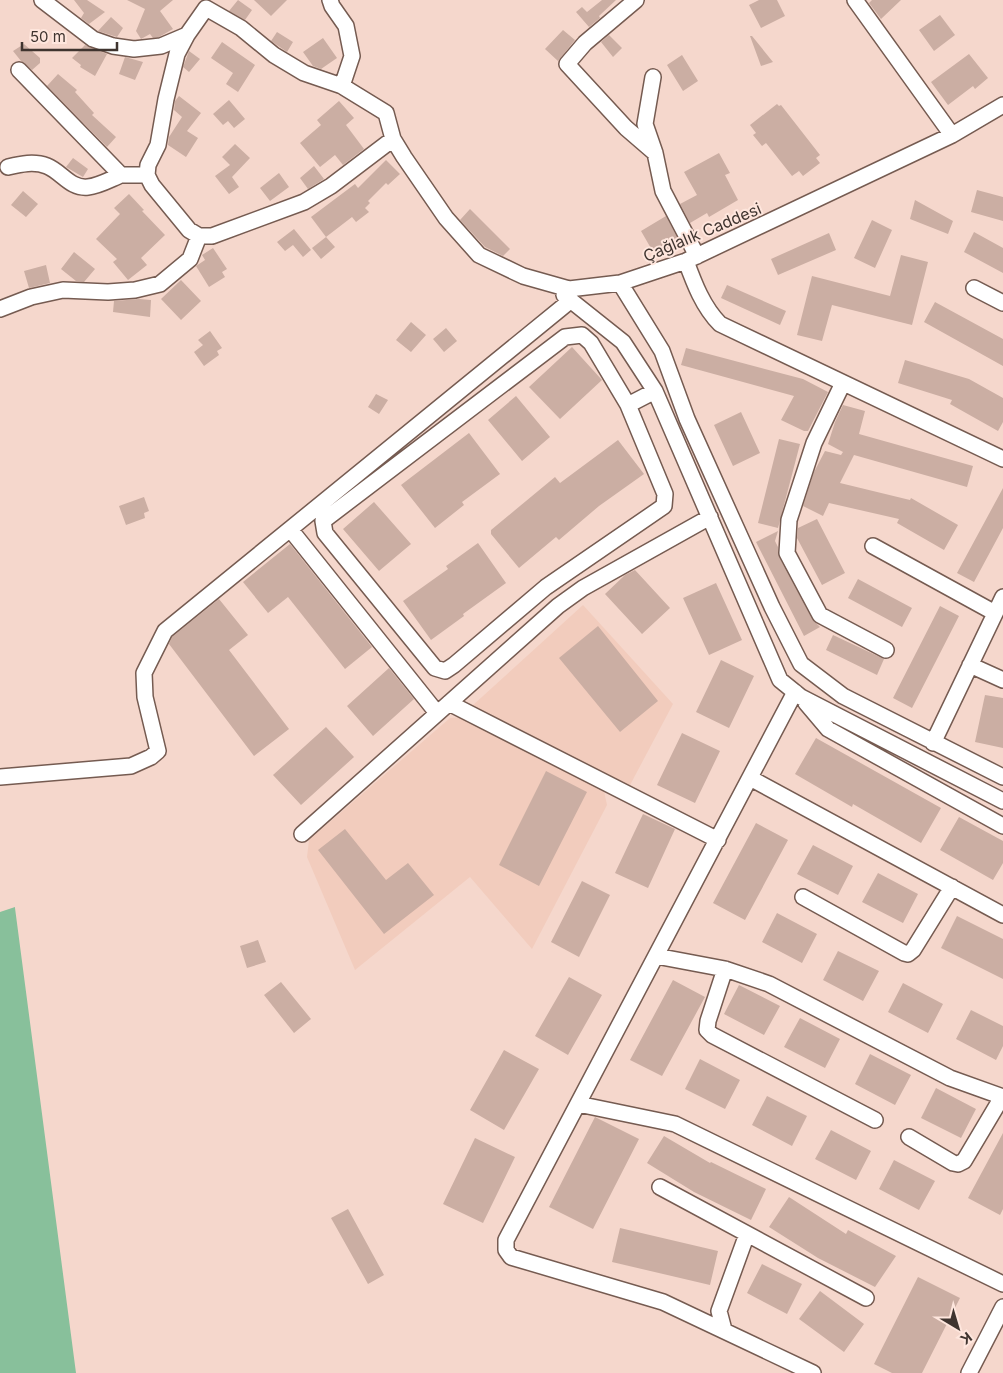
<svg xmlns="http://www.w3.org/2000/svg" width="1003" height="1373" font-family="Inter,sans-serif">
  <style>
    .built { fill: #f2ccbd }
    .green { fill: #88c09b }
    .building { fill: #cbaea3 }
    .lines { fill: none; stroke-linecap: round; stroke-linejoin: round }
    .minor-casing { stroke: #755b51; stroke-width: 18 }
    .minor { stroke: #fff; stroke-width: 15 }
    .labels { text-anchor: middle; stroke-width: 4; stroke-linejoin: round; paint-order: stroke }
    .street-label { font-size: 16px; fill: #3f342f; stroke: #fee6dd }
  </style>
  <rect width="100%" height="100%" fill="#f5d7cc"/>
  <path class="built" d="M583 605 673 704 629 787 472 706Z
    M462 717 604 791 607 805 532 949 470 877 355 970 307 857 309 840 450 718Z"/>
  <path class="green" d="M15 907V908L76 1373H0V912Z"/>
  <path class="building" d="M74 0H87L105 12 89 24 81 18 84 13Z
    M127 0H173L160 11 173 29 159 37 153 38 150 34 141 39 136 31 145 9Z
    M238 0 252 10 245 20 229 11Z
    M254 0H287L271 16Z
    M602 0H616L599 16 600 18 589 27 576 12 582 7 587 12Z
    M759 0H777L785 16 761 28 749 5Z
    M872 0H901L881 19 869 3Z
    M940 15 955 35 934 51 919 30Z
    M111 17 123 28 117 37 98 31Z
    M563 30 575 40 558 61 545 49Z
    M277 32 293 42 287 52 271 41Z
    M609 35 622 48 613 57 601 42Z
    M750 36H752L773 62 761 66Z
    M323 38 337 58 321 69 313 66 303 52Z
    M222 42 255 65 238 92 226 84 233 73 211 58Z
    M24 44 40 58V63L32 70 21 61 13 51Z
    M85 45 107 54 95 76 80 67 81 65 72 58Z
    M189 51 200 59 189 72 183 67Z
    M969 54 988 78 975 89 973 86 948 105 931 82Z
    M682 55 698 81 683 91 667 65Z
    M125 57 143 62 135 80 119 74Z
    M58 74 77 90 75 92 94 113 92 115 116 137 107 147 47 86Z
    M179 96 201 113 187 131 198 138 186 157 168 145 169 137 182 117 174 110 175 101Z
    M229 100 245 119 234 128 228 121 223 125 213 114Z
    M339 101 354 118 346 125 364 149 343 165 335 155 320 167 300 143 321 125 317 120Z
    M777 104 779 106 781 105 820 155 816 158 820 163 803 176 799 171 792 176 766 143 762 146 753 135 756 133 750 125Z
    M235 144 250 158 232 177 239 187 229 194 215 176 230 165 222 157Z
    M719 153 730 173 725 175 738 200 709 217 707 213 690 223 680 204 697 195 684 172Z
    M73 158 88 169 83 177 66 167Z
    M386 160 400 174 388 185 386 183 368 201 370 203 365 208 369 212 356 222 352 217 326 237 311 217 355 184 358 188Z
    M314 166 324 179 308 189 300 178Z
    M279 173 289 187 270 201 260 188Z
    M977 190 1003 197V221L971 212Z
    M23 191 38 204 26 217 11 205Z
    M129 194 144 210 142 211 165 235 141 258 147 265 128 280 113 262 117 259 96 239 120 214 114 208Z
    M915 200 953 221 948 234 910 219Z
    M470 209 510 249 503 256 485 247 460 220Z
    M666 216 680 243 656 257 641 231Z
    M872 220 892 230 875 268 854 258Z
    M294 229 311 250 303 257 293 245 285 251 277 242Z
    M974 232 1003 248V273L964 252Z
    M829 233 836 250 778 275 771 259Z
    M326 237 335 247 321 259 312 248Z
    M213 248 227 269 222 272 225 277 209 287 196 266 205 260 202 255Z
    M74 252 95 269 84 282 76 281 61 269Z
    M901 255 928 262 912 325 832 305 822 341 797 335 812 276 890 296Z
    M46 265 50 283 29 288 24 271Z
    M181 280 201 301 181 320 161 299Z
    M727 285 786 311 780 325 721 298Z
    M139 299 151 300 150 317 113 312 114 301Z
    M935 302 1003 339V366L924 322Z
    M411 322 426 335 411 352 396 340Z
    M446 328 457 341 444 352 433 339Z
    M210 331 222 348 217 351 219 355 204 366 194 352 203 345 198 340Z
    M572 347 602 380 560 419 529 387Z
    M686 348 803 379 828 392 808 431H804L781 420 794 396 681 365Z
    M905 360 969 379 1003 398V422L998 431 950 404 952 400 898 383Z
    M376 394 388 400 379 414 368 407Z
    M516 396 550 437 522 461 488 420Z
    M843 405 865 411 859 434 973 466 967 487 854 455 840 483 910 500 911 498 958 525 944 550 897 523 899 519 829 503 823 516 803 506 814 472 825 451 841 455 843 452 828 444 835 422Z
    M741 412 760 453 733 466 714 425Z
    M469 433 500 474 462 502 464 505 435 528 401 485Z
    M779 439 800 444 778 528 758 523Z
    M618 440 644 474 599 506 559 540 556 537 519 568 491 534V530L555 477 560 483Z
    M1003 488V528L974 582 957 573Z
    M144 497 149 511 144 513 145 518 126 525 119 506Z
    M374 502 411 544 379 571 343 529Z
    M817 519 845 573 822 585 797 538 798 528Z
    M778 531 775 541 778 547 779 557 812 619 820 627 804 636 756 542Z
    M478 543 506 583 463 614 464 616 431 640 403 601 448 569 446 566Z
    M290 544 372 647 345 669 288 597 268 613 243 582Z
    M635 570 670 608 642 634 605 594 625 575Z
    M858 579 912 608 902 627 848 598Z
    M716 583 742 640 709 655 683 598Z
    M219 599 248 635 229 650 289 729 254 756 169 644 172 637Z
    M940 606 959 616 912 708 893 698Z
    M598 626 658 701 620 732 559 658Z
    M833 635 884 659 877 675 826 650Z
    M721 660 754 676 729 728 696 712Z
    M389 668 414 699 373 736 347 706Z
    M985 695 1003 698V748L975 742Z
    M326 727 354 757 301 805 273 775Z
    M682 733 720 751 695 803 657 785Z
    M816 738 941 808 921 843 853 804 852 807 795 774Z
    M546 771 587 792 539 886 499 865Z
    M643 814 675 829 648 888 615 873Z
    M959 817 1003 841V863L993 880 940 850Z
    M756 823 788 840 745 920 713 903Z
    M345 829 386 880 408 863 434 895 384 934 318 850Z
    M813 845 853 866 838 895 797 874Z
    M878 873 918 894 903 923 862 902Z
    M582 881 610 895 579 957 551 942Z
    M777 913 817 934 802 963 762 942Z
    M957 916 1003 939V979L941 948Z
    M258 940 266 962 247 968 240 946Z
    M838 951 879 971 863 1001 823 980Z
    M569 977 602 995 568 1055 535 1036Z
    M673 980 705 997 662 1076 630 1060Z
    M281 982 311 1019 294 1033 264 995Z
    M903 983 943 1004 928 1033 888 1012Z
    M739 985 780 1006 764 1035 724 1014Z
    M971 1010 1003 1026V1046L996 1060 956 1039Z
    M800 1018 840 1039 825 1068 784 1047Z
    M504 1050 539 1069 504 1130 470 1110Z
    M870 1054 911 1075 895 1105 855 1084Z
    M700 1059 740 1080 725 1109 685 1089Z
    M936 1088 976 1109 961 1138 921 1118Z
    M767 1096 807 1116 792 1146 752 1125Z
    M595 1117 639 1139 593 1229 549 1207Z
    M831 1130 871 1151 856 1180 815 1159Z
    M1003 1133V1209L1000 1215 968 1198Z
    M664 1136 710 1163 711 1162 766 1189 751 1220 694 1192 647 1163Z
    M475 1138 515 1157 483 1223 443 1204Z
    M894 1160 935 1181 919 1210 879 1189Z
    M789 1197 846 1234 848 1230 896 1256 875 1287 818 1258 769 1227Z
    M348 1209 384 1275 368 1284 331 1218Z
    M620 1228 718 1251 710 1285 612 1262Z
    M762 1264 802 1284 787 1314 747 1293Z
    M918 1277 960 1298 922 1373H892L874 1364Z
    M820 1291 864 1324 844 1352 799 1319Z"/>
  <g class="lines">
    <defs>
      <path id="minor" d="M42 0 93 39 113 46 134 49 161 46 187 35
        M330 0 332 6 346 26 352 56 342 86
        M636 0 585 43 567 64 626 128 655 153
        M855 0 952 135
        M19 70 121 175H147
        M653 77 645 124 655 153 663 191 697 256
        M393 139 331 186 304 202 212 236H199L189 230 152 185 147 175 148 165 158 145 166 99 177 54 187 35 206 8 241 28 274 55 304 73 342 86 386 113 393 139 404 157 446 218 479 255 523 276 569 289 620 283 686 261 952 135 1003 105
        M8 167C21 164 34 161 47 166 62 172 70 189 88 187 99 186 111 179 121 175
        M686 261C694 283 703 307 720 324L1003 459
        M620 283 662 351 687 419 772 607 801 664 843 696 1003 777
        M974 288 1003 303
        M564 295 623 342 655 391 780 680 801 697 1003 801
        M0 309 31 297 63 290 108 292 135 290 160 284 190 259 199 236
        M582 335 591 343 628 405 665 494 664 506 546 587 454 665 445 671 435 668 325 533 323 521 565 337Z
        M843 383 814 443 789 520 787 553 820 615 886 650
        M628 405 655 391
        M290 529 437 713
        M873 546 995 613
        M970 665 1003 680
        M795 692 506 1240V1250L511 1257 663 1302 813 1373
        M449 703 718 840
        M806 703 828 729 1003 826
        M933 743 1003 597
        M0 777 131 766 151 757 158 751 145 697 144 673 165 631 570 301
        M750 778 1003 915
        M302 834 558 606 583 588 710 517
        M803 897 904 953 908 954 913 950 952 887
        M656 956 725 969 769 984 950 1078 1003 1097
        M725 969 708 1021 707 1030 712 1035 875 1120
        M578 1104 675 1124 1003 1284
        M909 1137 953 1163 958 1164 964 1161 1002 1097
        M660 1187 866 1298
        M724 1330 719 1311 747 1234
        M969 1373 1003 1307"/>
    </defs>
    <use href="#minor" class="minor-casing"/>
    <use href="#minor" class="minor"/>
  </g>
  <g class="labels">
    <g class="street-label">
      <text transform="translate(702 232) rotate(-23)" y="6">Çağlalık Caddesi</text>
    </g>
  </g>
  <g transform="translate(958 1328) rotate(142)" stroke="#fee6dd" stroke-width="4" paint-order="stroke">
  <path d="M0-4L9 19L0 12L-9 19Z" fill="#3f342f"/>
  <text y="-8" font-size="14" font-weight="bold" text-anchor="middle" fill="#3f342f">K</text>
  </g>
  <path d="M22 42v8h95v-8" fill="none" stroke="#3f342f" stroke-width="2.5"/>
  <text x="30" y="42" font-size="15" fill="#3f342f" stroke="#fee6dd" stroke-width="4" paint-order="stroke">50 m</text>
</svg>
